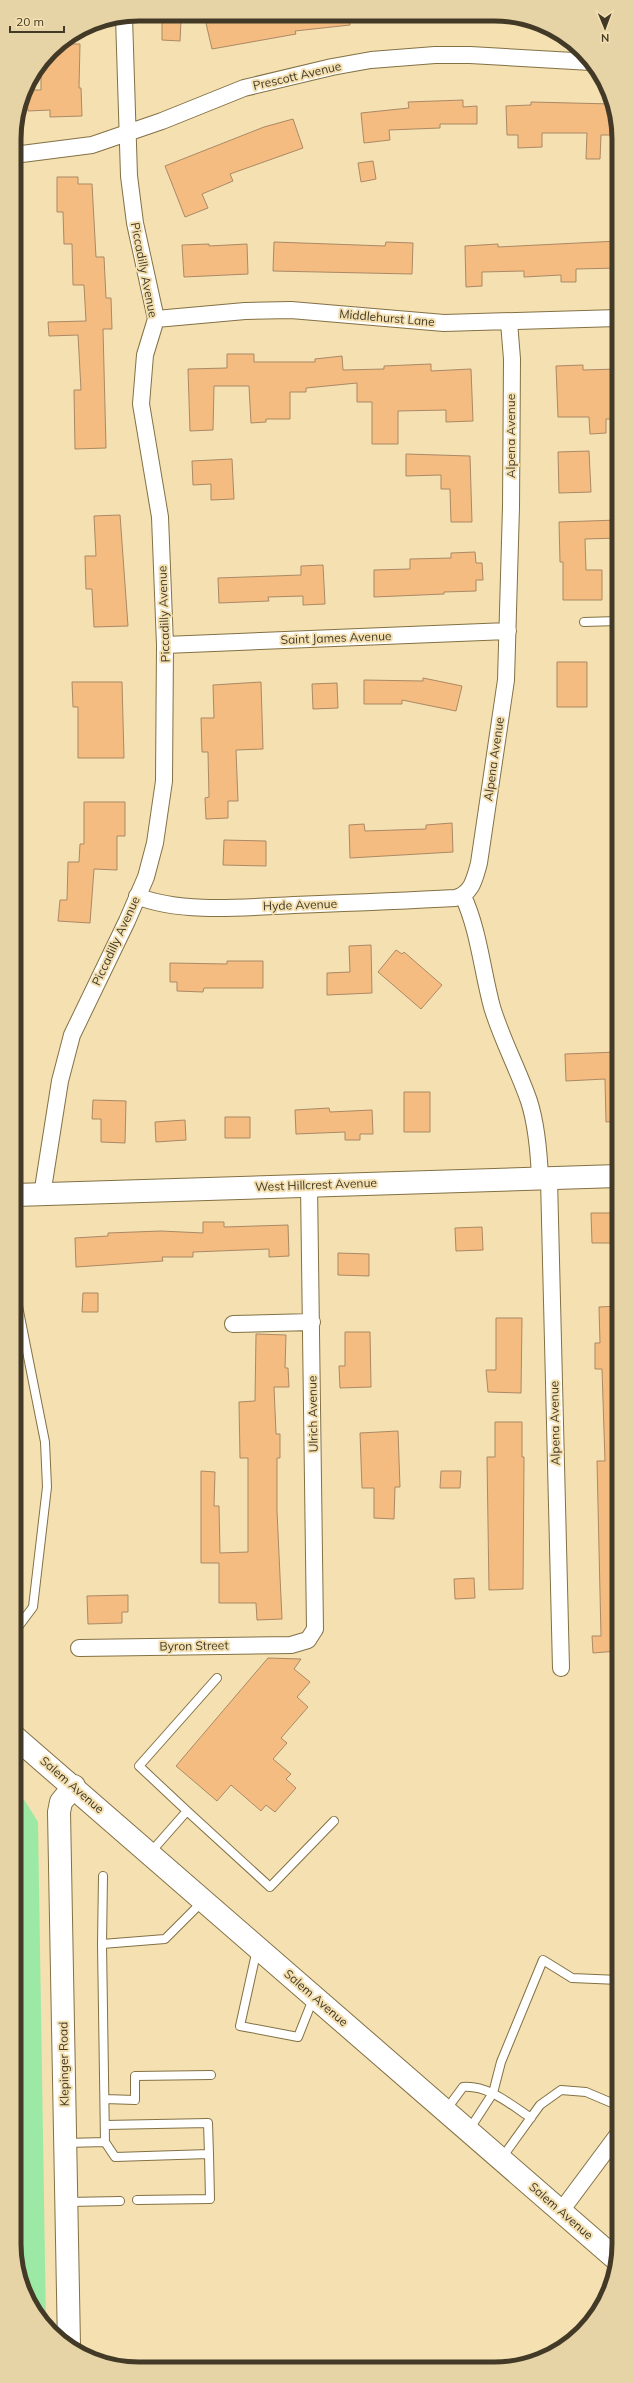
<svg xmlns="http://www.w3.org/2000/svg" width="633" height="2383" font-family="Mulish,sans-serif">
  <style>
    .green { fill: #9ce8a5 }
    .building { fill: #f4bc81; stroke: #ab8965 }
    .lines { fill: none; stroke-linecap: round; stroke-linejoin: round }
    .lane-casing { stroke: #837145; stroke-width: 10 }
    .street-casing { stroke: #837145; stroke-width: 18 }
    .secondary-casing { stroke: #837145; stroke-width: 24 }
    .primary-casing { stroke: #837145; stroke-width: 24 }
    .lane { stroke: #fff; stroke-width: 8 }
    .street { stroke: #fff; stroke-width: 16 }
    .secondary { stroke: #fff; stroke-width: 22 }
    .primary { stroke: #fff; stroke-width: 22 }
    .labels { text-anchor: middle; stroke-width: 4; stroke-linejoin: round; paint-order: stroke }
    .street-label { font-size: 12px; fill: #423a27; stroke: #f4e0b1 }
    .rim { fill: none; stroke: #423a27; stroke-width: 5 }
  </style>
  <rect width="100%" height="100%" fill="#f4e0b1"/>
  <path class="green" d="M15 1792 25 1801 38 1822 46 2325 27 2299 15 2260Z"/>
  <path class="building" d="M227 15H350V25L295 31 296 34 212 49 205 19Z
    M162 19 181 20 180 41 162 40Z
    M60 44H80L79 88H81L82 116 50 117V110L28 111 27 90H41V64L51 51Z
    M463 100V107L477 106V124H440V128L389 130 390 140 364 143 361 113 409 108 408 102Z
    M531 102 612 104 618 123V135H601L600 159H586L587 133H542V147L518 148V135H507L506 106 531 105Z
    M293 119 303 148 230 174 233 181 202 194 208 208 185 217 165 166 264 127Z
    M373 161 376 179 361 182 358 163Z
    M57 177H78V184H92L96 257H104L106 298H111L112 329H103L106 448 75 449 74 390H81L78 335 49 336 48 322 86 321 84 285H73L72 244H64L63 212H57Z
    M618 241V268L576 269V282H561V275L524 277V271L482 272V286L466 287 465 246 498 244V247Z
    M274 242 385 246 386 242 413 243 412 274 273 271Z
    M209 244V246L247 244 248 274 184 277 182 245Z
    M227 354H254V362H315V359L342 356 343 370 384 369V366L431 364V371L471 369 473 421 446 422V410L398 411V444H372V402H357V383L306 388V392H290V419H266V422L251 423 249 386H214L213 430 190 431 188 369 227 368Z
    M583 365V370L618 369V419H606V433L590 434 589 417H558L556 366Z
    M589 451 591 492 559 493 558 452Z
    M406 454 470 456 472 522H451L450 489H441V475L406 476Z
    M232 459 234 499 211 500V484L193 485 192 461Z
    M120 515 128 626 94 627 92 589H86L85 556H96L94 516Z
    M618 520V538L585 539 586 570H602V600H563V562H560L559 522Z
    M475 552 476 563H482L483 580H476V591L444 592V594L374 597V570L410 569V559L451 558V553Z
    M323 565 325 604 303 605V596L268 597 269 601 219 603 218 578 301 575V566Z
    M557 662H587V707H557Z
    M423 678 462 686 456 711 402 700V704H364V680L423 681Z
    M72 682H122L124 758H78V707H73Z
    M261 682 263 749 236 750 238 801H228V818L206 819 205 798 209 797 208 752H202L201 718H214L213 685Z
    M337 683 338 708 313 709 312 684Z
    M84 802H125V836H117V870L94 869 90 923 58 921 60 900H67L68 862H79L80 844H84Z
    M452 823 453 852 350 858 349 825 364 824 365 831 426 829V825Z
    M224 840 266 841V866L223 865Z
    M371 945 372 993 327 995V973L350 972 349 946Z
    M396 950 402 954 404 952 442 985 421 1009 378 972Z
    M227 961H263V988H204L203 992 177 991V982H170V963L227 964Z
    M618 1052V1121L606 1122 605 1079 566 1081 565 1054Z
    M404 1092H430V1132H404Z
    M93 1100 126 1101 125 1143 101 1142V1119H92Z
    M329 1108 330 1112 372 1110 373 1134H360V1140H345V1132L296 1134 295 1110Z
    M225 1117H250V1138H225Z
    M185 1120 186 1140 156 1142 155 1122Z
    M591 1213H618V1243H592Z
    M203 1222H224V1227L288 1225 289 1256 269 1257V1249L193 1252V1257H162L163 1261 76 1267 75 1238 108 1236V1233L161 1231 203 1233Z
    M482 1227 483 1250 456 1251 455 1228Z
    M338 1253 369 1254V1276L338 1275Z
    M83 1293H98V1312H82Z
    M618 1306V1651L593 1653 592 1636H601L597 1461H605L602 1369H595V1343H600L599 1307Z
    M496 1318H522L521 1393 488 1392 486 1370H496Z
    M345 1332H370L371 1387 340 1388 339 1366H345Z
    M256 1334 286 1335 285 1368H288L289 1387H274L276 1434H280V1458H277V1511L282 1619 257 1620 256 1603H219V1563H201V1471L215 1472 214 1506H219L220 1553 248 1552V1458H240L239 1402 255 1401Z
    M495 1422H522V1457H524L523 1589 489 1590 487 1457H495Z
    M398 1431 400 1487H395L394 1519 374 1518V1488H362L360 1433Z
    M441 1471H461L460 1488H440Z
    M474 1578 475 1598 455 1599 454 1579Z
    M128 1595V1612H122V1623L88 1624 87 1596Z
    M268 1658 301 1659 294 1669 310 1682 297 1697 308 1707 281 1738 287 1743 273 1759 291 1774 286 1779 296 1788 275 1812 266 1805 261 1811 231 1785 217 1801 176 1766Z"/>
  <g class="lines">
    <defs>
      <path id="lane" d="M584 622 618 621
        M15 1291 45 1442 47 1487 33 1607 15 1631
        M187 1811 270 1887 334 1821
        M150 1853 187 1811 139 1766 217 1678
        M103 1876 102 1944 165 1939 202 1902
        M257 1949 240 2026 298 2037 313 1999
        M105 2099 135 2100V2076L211 2075
        M446 2110 463 2087C488 2085 510 2104 531 2118
        M105 2125 208 2123 209 2154
        M469 2130 493 2093 501 2062 543 1960 572 1978 619 1980
        M105 2142 115 2157 209 2154 210 2199 137 2200
        M66 2143 105 2142 102 1944
        M501 2159 540 2105 561 2090 586 2092 619 2106
        M67 2202 120 2201"/>
      <path id="street" d="M14 155 92 145 162 121 244 88 332 67 371 60 435 55H470L591 62
        M156 319 245 311 291 310 444 323 618 318
        M165 645 508 631
        M137 896C180 914 248 907 294 905 348 903 401 901 455 898 472 894 475 878 479 863L506 680 511 507 512 359 509 322
        M463 896C479 931 482 970 492 1007 502 1040 518 1069 529 1101 537 1126 539 1153 540 1179
        M549 1179 561 1668
        M42 1195 60 1081 72 1035 127 921 146 877 155 843 164 781 165 645 160 517 141 404 145 355 156 319 135 223 129 176 124 17
        M233 1324 312 1322
        M79 1648 291 1645 308 1640 315 1629 309 1185
        M561 2211 619 2133"/>
      <path id="secondary" d="M15 1195 618 1176
        M69 2346 59 1812 61 1802 74 1786"/>
      <path id="primary" d="M15 1737 617 2260"/>
    </defs>
    <use href="#lane" class="lane-casing"/>
    <use href="#street" class="street-casing"/>
    <use href="#secondary" class="secondary-casing"/>
    <use href="#primary" class="primary-casing"/>
    <use href="#lane" class="lane"/>
    <use href="#street" class="street"/>
    <use href="#secondary" class="secondary"/>
    <use href="#primary" class="primary"/>
  </g>
  <g class="labels">
    <g class="street-label">
      <text transform="translate(297 76) rotate(-13)" y="4">Prescott Avenue</text>
      <text transform="translate(144 270) rotate(79)" y="4">Piccadilly Avenue</text>
      <text transform="translate(387 318) rotate(5)" y="4">Middlehurst Lane</text>
      <text transform="translate(511 436) rotate(-90)" y="4">Alpena Avenue</text>
      <text transform="translate(164 614) rotate(-92)" y="4">Piccadilly Avenue</text>
      <text transform="translate(336 638) rotate(-2)" y="4">Saint James Avenue</text>
      <text transform="translate(494 759) rotate(-82)" y="4">Alpena Avenue</text>
      <text transform="translate(300 905) rotate(-2)" y="4">Hyde Avenue</text>
      <text transform="translate(116 941) rotate(-65)" y="4">Piccadilly Avenue</text>
      <text transform="translate(316 1185) rotate(-2)" y="4">West Hillcrest Avenue</text>
      <text transform="translate(313 1414) rotate(-91)" y="4">Ulrich Avenue</text>
      <text transform="translate(555 1423) rotate(-91)" y="4">Alpena Avenue</text>
      <text transform="translate(194 1646) rotate(-1)" y="4">Byron Street</text>
      <text transform="translate(72 1785) rotate(41)" y="4">Salem Avenue</text>
      <text transform="translate(316 1998) rotate(41)" y="4">Salem Avenue</text>
      <text transform="translate(64 2064) rotate(-91)" y="4">Klepinger Road</text>
      <text transform="translate(561 2211) rotate(41)" y="4">Salem Avenue</text>
    </g>
  </g>
  <path d="M0 0H633V2383H0ZM139 21H494A118 118 0 0 1 612 139V2244A118 118 0 0 1 494 2362H139A118 118 0 0 1 21 2244V139A118 118 0 0 1 139 21Z" fill="#e6d3a6" fill-rule="evenodd"/>
  <path class="rim" d="M139 21H494A118 118 0 0 1 612 139V2244A118 118 0 0 1 494 2362H139A118 118 0 0 1 21 2244V139A118 118 0 0 1 139 21Z"/>
  <g transform="translate(605 28) rotate(179)" stroke="#f4e0b1" stroke-width="3" paint-order="stroke">
  <path d="M0-3L7 15L0 10L-7 15Z" fill="#423a27"/>
  <text y="-6" font-size="11" font-weight="bold" text-anchor="middle" fill="#423a27">N</text>
  </g>
  <path d="M10 26v6h54v-6" fill="none" stroke="#423a27" stroke-width="2"/>
  <text x="16" y="26" font-size="12" fill="#423a27" stroke="#f4e0b1" stroke-width="3" paint-order="stroke">20 m</text>
</svg>
